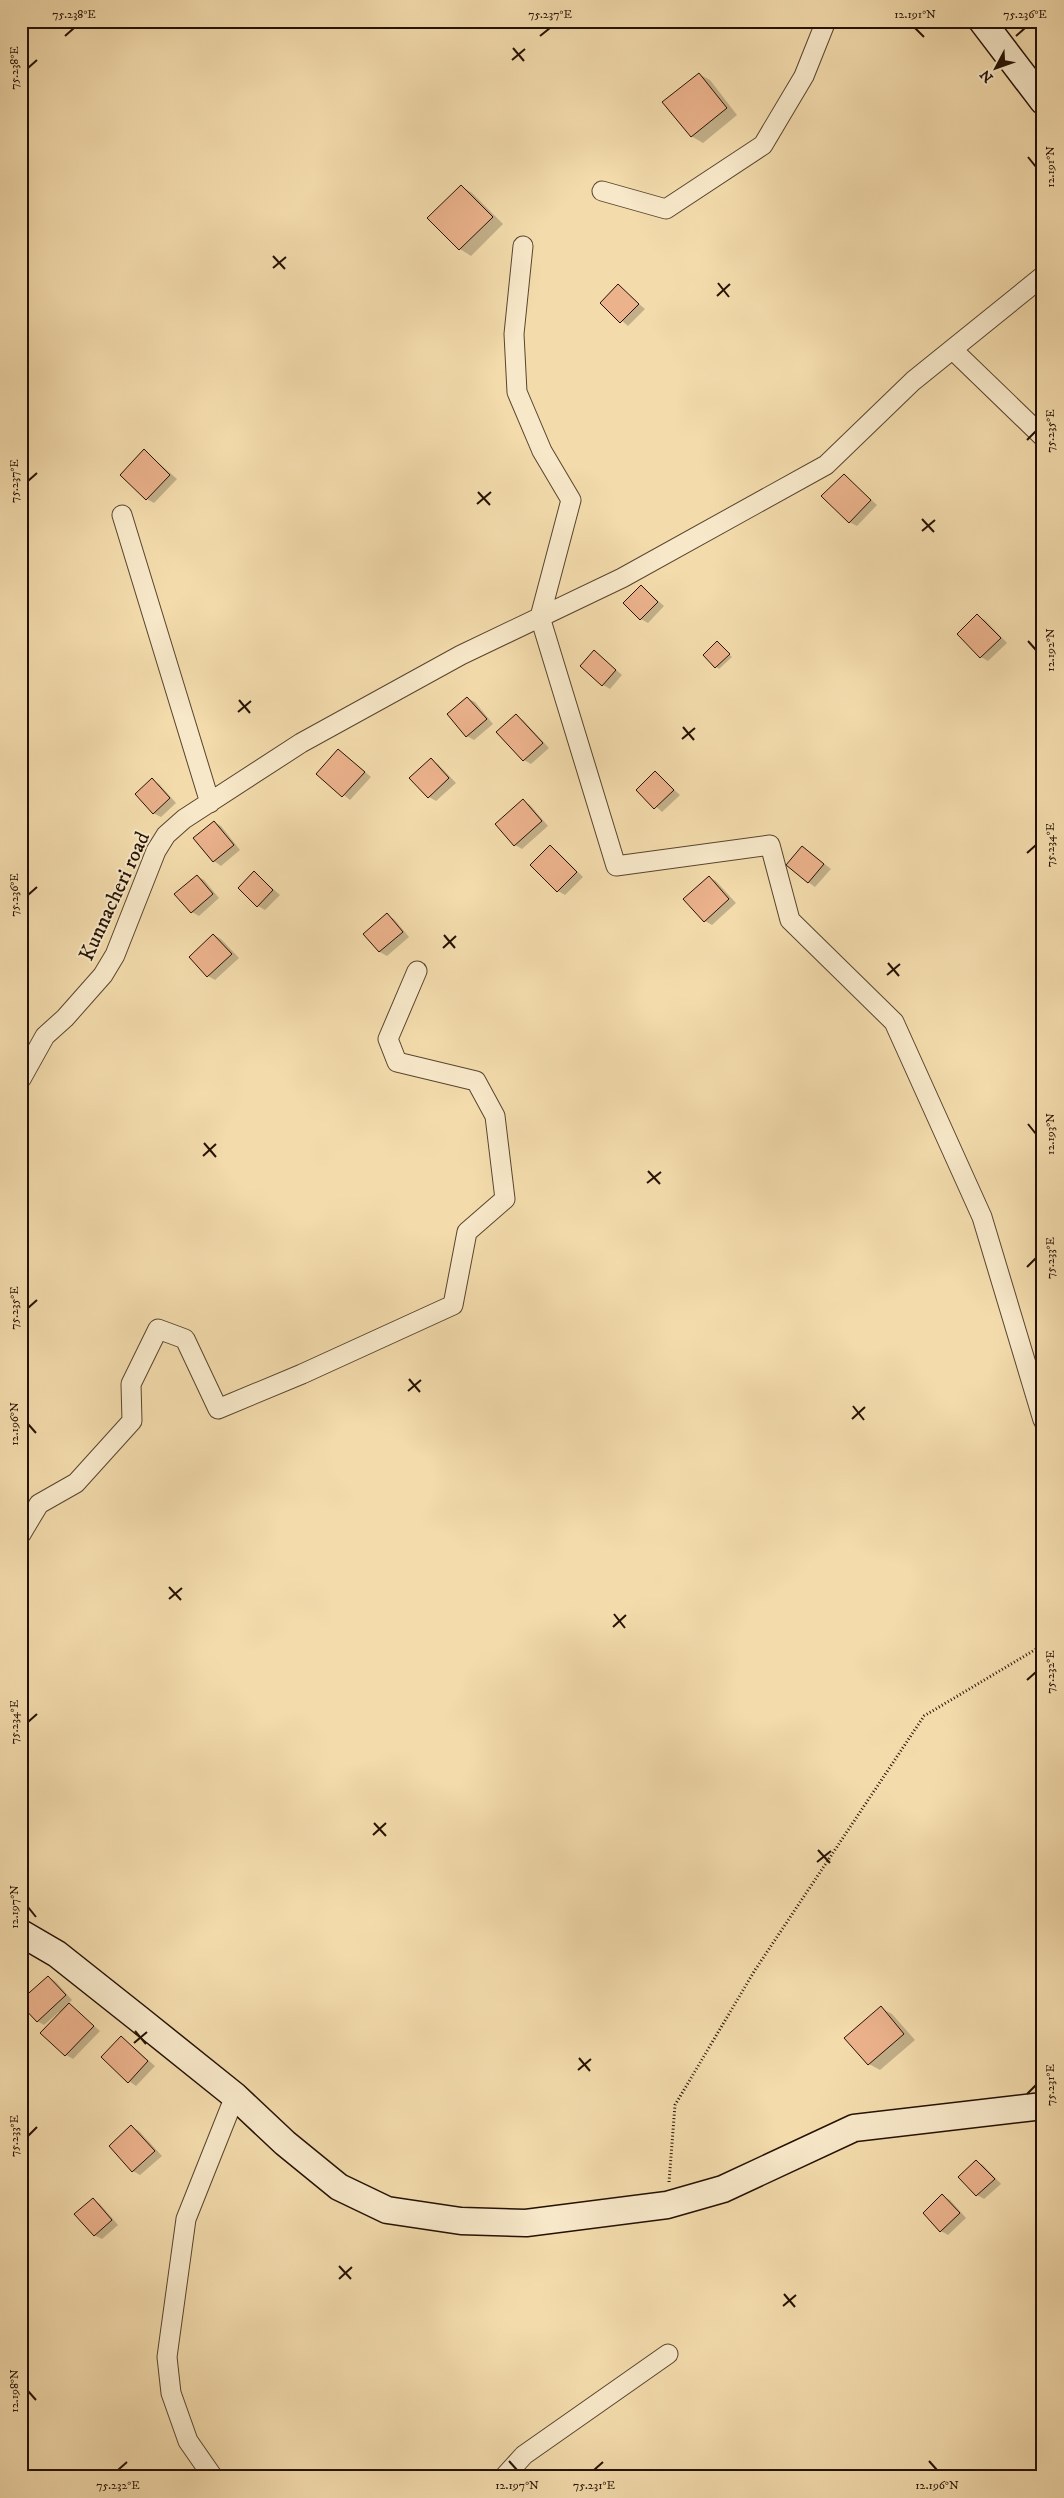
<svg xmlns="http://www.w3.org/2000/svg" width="1064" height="2498" font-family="'IM FELL DW Pica',serif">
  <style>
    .shadow { fill: #0003 }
    .building { fill: #ebb28c; stroke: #251104 }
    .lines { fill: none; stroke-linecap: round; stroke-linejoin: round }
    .street-casing { stroke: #58442e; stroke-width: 21 }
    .secondary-casing { stroke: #251104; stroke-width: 29 }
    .path { stroke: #251104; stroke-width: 3; stroke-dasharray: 1 2.5; stroke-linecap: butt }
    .street { stroke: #f7e8c9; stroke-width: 19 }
    .secondary { stroke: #f7e8c9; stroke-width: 26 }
    .ticks { fill: none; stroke: #251104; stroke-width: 2 }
    .labels { text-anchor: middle; stroke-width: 4; stroke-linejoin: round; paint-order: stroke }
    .street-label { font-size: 21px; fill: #251104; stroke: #f7e8c9 }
    .neatline { fill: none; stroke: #251104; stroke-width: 2 }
    .ticks-label { font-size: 12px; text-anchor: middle; fill: #251104 }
  </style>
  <rect width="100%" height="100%" fill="#f3dbac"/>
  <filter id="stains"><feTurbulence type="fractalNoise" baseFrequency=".004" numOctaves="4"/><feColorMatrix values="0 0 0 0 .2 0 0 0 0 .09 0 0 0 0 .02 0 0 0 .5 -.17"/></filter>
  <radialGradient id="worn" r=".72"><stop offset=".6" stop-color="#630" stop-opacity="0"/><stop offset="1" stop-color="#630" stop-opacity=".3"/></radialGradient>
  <path class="shadow" d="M699 74 710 80 737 115 703 143 691 136Z
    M461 186 472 193 503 224 471 256 460 249 429 218Z
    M618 286 645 309 628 326 601 303Z
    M145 451 177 479 154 503 147 499Z
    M844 475 877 505 857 526 849 522Z
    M641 586 664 606 648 623 641 619Z
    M977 616 985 620 1007 643 988 661 981 657Z
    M718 643 732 657 719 669 704 655Z
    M595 652 622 675 610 689 603 685Z
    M467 698 475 702 493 724 474 740 467 736Z
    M516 716 523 720 549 748 531 764 524 760Z
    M339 750 371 777 350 800 318 774Z
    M431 760 438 764 456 783 436 801 429 797Z
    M655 773 680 795 662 812 638 790Z
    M152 780 159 784 176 803 161 817 153 813Z
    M523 801 530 805 548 826 522 849 515 845Z
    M214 822 221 826 240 850 221 866 214 861 195 838Z
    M550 847 557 851 583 877 565 895 558 891Z
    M803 847 831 869 815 887 808 882Z
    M255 873 280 895 265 910 258 906Z
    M197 876 204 880 219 898 199 916 192 912Z
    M709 877 716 881 736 903 712 925 705 921Z
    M387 915 394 919 409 937 387 956 380 952 365 934Z
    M214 935 221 939 239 958 215 980 208 976Z
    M49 1977 56 1982 72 2000 68 2004 100 2031 73 2059 66 2055 60 2013 59 2012 44 2025 37 2021Z
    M881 2008 892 2014 915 2040 880 2070 869 2064Z
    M122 2037 155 2066 136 2086 129 2081Z
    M132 2127 139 2131 162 2156 140 2175 133 2171Z
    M976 2161 983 2165 1001 2184 984 2199 977 2195 960 2177Z
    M943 2196 950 2200 966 2218 948 2235 941 2231Z
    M93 2200 100 2204 118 2225 102 2239 94 2235Z"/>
  <path class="building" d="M699 73 727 108 691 137 662 102Z
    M461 185 493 217 459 250 427 218Z
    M618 284 639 304 620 323 600 303Z
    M144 449 170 475 146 500 120 475Z
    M844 474 871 500 849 523 821 496Z
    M641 585 658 602 640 620 623 603Z
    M977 614 1001 638 980 658 957 634Z
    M717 641 730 654 715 668 703 655Z
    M594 650 616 670 602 686 580 666Z
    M467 697 487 719 466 737 447 714Z
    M516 714 543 743 523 761 496 732Z
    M338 749 365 772 342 797 316 774Z
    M431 758 449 778 428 798 409 778Z
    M655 771 674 790 654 809 636 790Z
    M152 778 170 798 153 814 135 794Z
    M523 799 542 821 514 846 495 824Z
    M214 821 234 845 213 862 193 838Z
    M550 845 577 872 557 892 530 865Z
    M802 846 824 864 808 883 786 865Z
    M254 871 273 890 257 907 238 888Z
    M197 875 213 894 191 913 174 894Z
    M709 876 729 899 704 922 683 899Z
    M387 913 403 932 379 952 363 934Z
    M213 934 232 954 207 977 189 957Z
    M48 1976 66 1995 37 2022 21 2005V2000Z
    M69 2003 94 2026 65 2056 40 2033Z
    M881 2006 904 2034 868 2065 844 2038Z
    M121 2036 148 2061 128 2083 101 2057Z
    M131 2125 155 2151 132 2172 109 2146Z
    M976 2160 995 2179 976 2196 958 2177Z
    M942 2194 960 2213 940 2232 923 2213Z
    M93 2198 112 2220 94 2236 74 2214Z"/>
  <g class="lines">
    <defs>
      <path id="street" d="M602 191 666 209 763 145 804 76 826 21
        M523 246 514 334 517 392 542 451 571 500 540 617 616 866 770 845 790 920 894 1022 982 1217 1043 1420
        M953 350 1043 437
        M122 515 210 803
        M21 1079 45 1036 65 1018 103 975 115 955 156 851 166 835 184 819 301 743 461 655 622 578 826 465 913 381 1043 276
        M21 1534 39 1504 76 1483 132 1421 131 1384 158 1329 185 1339 218 1409 302 1374 453 1305 467 1232 505 1199 495 1116 476 1081 397 1062 388 1039 417 971
        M213 2477 188 2441 171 2393 167 2357 186 2219 235 2096
        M504 2477 524 2455 668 2354"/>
      <path id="secondary" d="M982 21 1043 101
        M21 1933 57 1954 139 2019 235 2096 285 2143 339 2187 387 2210 461 2221 526 2223 667 2205 723 2189 854 2128 1043 2106"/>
    </defs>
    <use href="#street" class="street-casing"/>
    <use href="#secondary" class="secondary-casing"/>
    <path class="path" d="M669 2182 675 2105 755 1970 924 1716 1043 1645"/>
    <use href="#street" class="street"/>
    <use href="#secondary" class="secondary"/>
  </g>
  <path class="ticks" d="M915 28 924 37M65 36 74 28M540 36 550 28M1016 36 1025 28M513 48 524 61M512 60 525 49M28 68 37 60M1028 157 1036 167M273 256 285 269M273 268 286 257M718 283 729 297M717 296 730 284M1027 440 1036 431M28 481 37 473M478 492 490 505M477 504 491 492M922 519 934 532M922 531 935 520M1028 641 1036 650M239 700 250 713M238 712 251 701M683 727 694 740M682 739 695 728M1027 853 1036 845M28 895 37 887M444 935 455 948M443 948 456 936M888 963 899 976M887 975 900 964M1028 1124 1036 1134M204 1143 216 1157M203 1156 216 1144M648 1171 660 1184M647 1183 661 1172M1027 1267 1036 1258M28 1308 37 1300M409 1379 420 1392M408 1391 421 1380M853 1406 864 1420M852 1419 865 1407M28 1424 36 1433M169 1587 181 1600M169 1599 182 1588M614 1614 625 1628M613 1627 626 1615M1027 1680 1036 1672M28 1722 37 1714M374 1823 386 1836M373 1835 386 1823M818 1850 830 1863M817 1862 831 1851M28 1907 36 1917M135 2031 146 2044M134 2043 147 2032M579 2058 590 2071M578 2070 591 2059M1027 2094 1036 2085M28 2136 37 2127M339 2266 351 2279M339 2279 352 2267M784 2294 795 2307M783 2306 796 2295M28 2391 36 2400M509 2461 517 2470M929 2461 937 2470M118 2470 127 2462M594 2470 603 2462"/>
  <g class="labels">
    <g class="street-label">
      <text transform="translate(114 896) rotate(-65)" y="7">Kunnacheri road</text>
    </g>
  </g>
  <rect width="1064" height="2498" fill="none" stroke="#f3dbac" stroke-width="55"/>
  <g transform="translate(996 68) rotate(229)" stroke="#f7e8c9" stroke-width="4" paint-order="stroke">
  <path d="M0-4L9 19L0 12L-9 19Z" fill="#251104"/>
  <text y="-8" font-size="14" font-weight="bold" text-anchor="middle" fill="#251104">N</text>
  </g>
  <rect x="28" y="28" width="1008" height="2442" class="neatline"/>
  <g class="ticks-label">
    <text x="74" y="18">75.238°E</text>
    <text x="550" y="18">75.237°E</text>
    <text x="915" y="18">12.191°N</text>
    <text x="1025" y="18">75.236°E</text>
    <text transform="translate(14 68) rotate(-90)" y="4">75.238°E</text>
    <text transform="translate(1050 167) rotate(-90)" y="4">12.191°N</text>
    <text transform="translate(1050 431) rotate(-90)" y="4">75.235°E</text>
    <text transform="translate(14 481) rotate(-90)" y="4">75.237°E</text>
    <text transform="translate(1050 650) rotate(-90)" y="4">12.192°N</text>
    <text transform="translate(1050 845) rotate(-90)" y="4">75.234°E</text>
    <text transform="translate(14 895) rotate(-90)" y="4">75.236°E</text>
    <text transform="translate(1050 1134) rotate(-90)" y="4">12.193°N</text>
    <text transform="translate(1050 1258) rotate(-90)" y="4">75.233°E</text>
    <text transform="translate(14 1308) rotate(-90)" y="4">75.235°E</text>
    <text transform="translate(14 1424) rotate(-90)" y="4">12.196°N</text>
    <text transform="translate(1050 1672) rotate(-90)" y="4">75.232°E</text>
    <text transform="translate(14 1722) rotate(-90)" y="4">75.234°E</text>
    <text transform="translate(14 1907) rotate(-90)" y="4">12.197°N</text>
    <text transform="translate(1050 2085) rotate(-90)" y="4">75.231°E</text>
    <text transform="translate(14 2136) rotate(-90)" y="4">75.233°E</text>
    <text transform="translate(14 2391) rotate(-90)" y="4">12.198°N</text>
    <text x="118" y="2489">75.232°E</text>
    <text x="517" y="2489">12.197°N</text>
    <text x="594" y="2489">75.231°E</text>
    <text x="937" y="2489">12.196°N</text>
  </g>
  <rect width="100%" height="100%" filter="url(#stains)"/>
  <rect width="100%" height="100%" fill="url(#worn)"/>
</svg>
